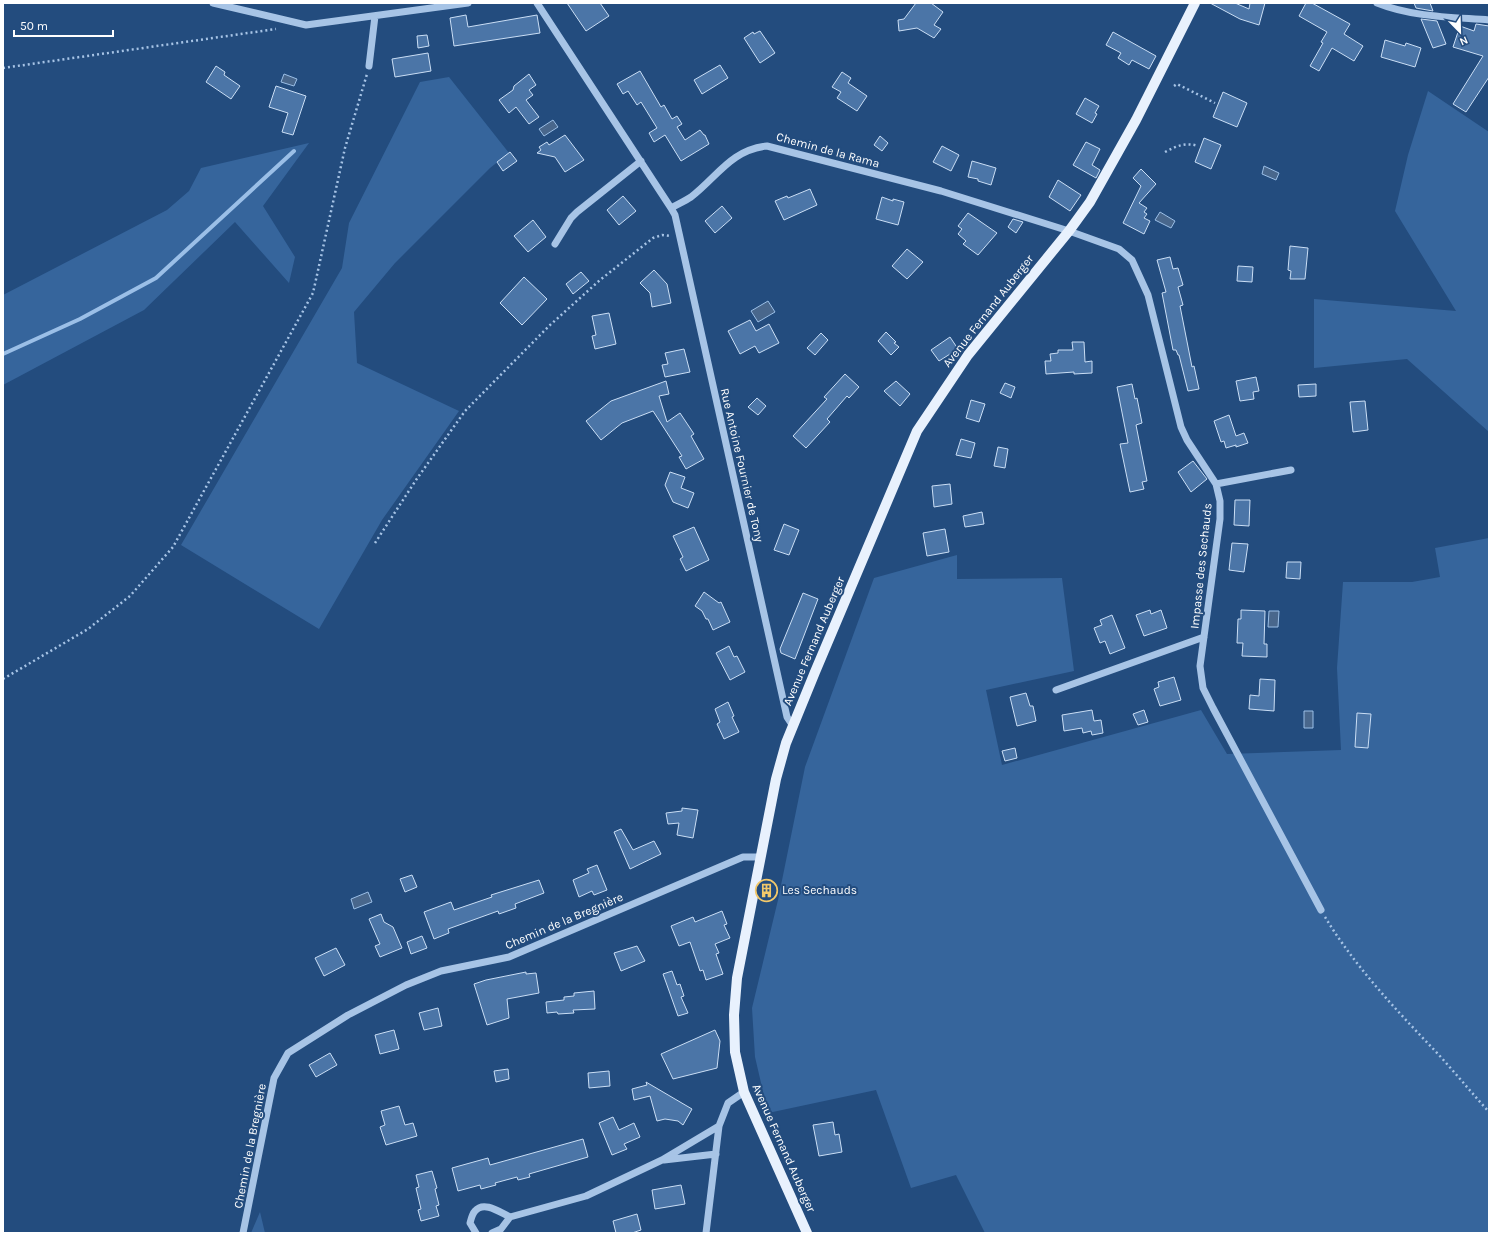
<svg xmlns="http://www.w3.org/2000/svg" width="1492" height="1236" font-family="Karla,sans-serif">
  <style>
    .green { fill: #36659c }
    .water { fill: #49678c; stroke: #9bbfe7 }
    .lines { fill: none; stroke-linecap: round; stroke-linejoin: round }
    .stream { stroke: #9bbfe7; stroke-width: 4 }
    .building { fill: #4b75a7; stroke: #cadef5 }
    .path { stroke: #a7c4e6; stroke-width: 2.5; stroke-dasharray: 2 3; stroke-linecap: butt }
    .minor { stroke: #a7c4e6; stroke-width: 7 }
    .major { stroke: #e8f1fd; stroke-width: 10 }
    .labels { text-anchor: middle; stroke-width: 4; stroke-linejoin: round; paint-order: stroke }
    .street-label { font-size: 12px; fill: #fff; stroke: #234c7e }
    .poi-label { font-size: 12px; fill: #fff; stroke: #234c7e; text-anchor: start }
  </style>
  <rect width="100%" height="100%" fill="#234c7e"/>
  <path class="green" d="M449 77 509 153 490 168 395 263 354 312 357 363 459 411 382 520 319 629 181 545 342 268 349 223 420 82Z
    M1428 91 1489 132V432L1407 359 1314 368V299L1456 311 1395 211 1408 155Z
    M309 143 263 206 295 257 289 283 235 222 144 310 3 385V295L167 210 189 191 201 168Z
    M1489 538V1233H985L956 1175 911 1188 876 1090 768 1113 755 1057 752 1008 778 900 805 767 874 578 957 555V579L1062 578 1074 671 986 690 1002 765 1201 710 1227 754 1341 750 1337 668 1343 582H1412L1440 577 1435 548Z
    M260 1212 265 1233H251Z"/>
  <path class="water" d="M284 74 297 79 294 86 281 82Z
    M553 120 558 127 544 136 539 129Z
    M1264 166 1279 173 1276 180 1262 174Z
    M1160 212 1175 221 1171 228 1155 220Z
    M768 301 775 312 758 322 751 311Z
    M1269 611H1279L1278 627H1268Z
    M1304 711H1313V728H1304Z
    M368 892 372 902 354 909 351 899Z"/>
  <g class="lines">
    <path class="stream" d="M3 354 80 319 156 278 294 151"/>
  </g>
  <path class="building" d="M567 3H600L609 16 586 31Z
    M916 3H931L943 12 934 25 941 29 934 38 917 28 899 31 898 20 904 19Z
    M1210 3H1235L1249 9 1250 3H1265L1259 25 1240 19Z
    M1306 3H1312L1350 24 1344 34 1363 46 1354 61 1332 48 1319 71 1310 66 1323 43 1321 42 1327 32 1299 16Z
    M1414 3H1430L1433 11 1416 8Z
    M466 15 468 27 537 15 540 33 454 46 450 18Z
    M1421 19 1437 21 1446 44 1433 48Z
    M1476 24 1489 26V77L1466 112 1453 104 1483 56 1453 47 1460 26 1474 31Z
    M760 31 775 53 760 63 744 38 753 32 754 34Z
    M1113 32 1156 56 1149 69 1132 60 1129 65 1118 58 1121 53 1106 45Z
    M427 35 429 46 418 48 417 36Z
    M1385 40 1405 46 1406 43 1421 48 1415 67 1381 57Z
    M428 53 431 71 395 77 392 59Z
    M720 65 728 78 702 94 694 80Z
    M216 66 225 72 224 75 240 86 231 99 206 82Z
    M640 71 661 107 664 105 672 119 677 116 682 124 677 127 685 140 700 130 704 135H705L709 144 681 161 665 135 654 142 649 133 657 128 641 102 637 105 628 91 623 94 617 84Z
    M842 72 851 78 848 83 867 96 857 111 837 98 841 92 832 87Z
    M529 74 536 85 529 90 533 95 526 100 539 117 529 124 516 107 509 113 499 100 513 90 514 86Z
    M276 86 306 96 293 135 282 132 288 113 269 107Z
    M1223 92 1247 103 1237 127 1213 117Z
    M1085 98 1099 106 1095 113 1097 114 1092 123 1076 114Z
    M565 135 584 160 565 172 555 157 537 153 541 150 539 147 547 142 549 145Z
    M880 136 888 143 882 151 874 145Z
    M1204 138 1221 145 1211 169 1195 162Z
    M1086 142 1100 149 1092 165 1100 170 1096 178 1073 165Z
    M942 146 959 155 951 171 933 162Z
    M510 152 517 161 503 171 497 162Z
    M972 161 996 168 991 185 978 181V179L968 177Z
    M1141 169 1156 184 1139 203 1147 208 1144 212 1147 214 1144 218 1150 221 1144 234 1123 223 1141 186 1133 178Z
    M1058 180 1081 195 1070 211 1049 197Z
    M810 189 817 205 784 220 775 201 787 196 788 198Z
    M623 196 636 211 619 225 607 210Z
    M882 197 893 201V199L904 202 898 225 876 219Z
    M722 206 732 218 715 233 705 221Z
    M968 213 997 233 978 255 963 244 966 241 958 234 962 229 958 226Z
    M1013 219 1023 222 1016 233 1008 227Z
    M533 220 546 237 528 252 514 236Z
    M1290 246 1308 248 1305 279H1290L1291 271 1288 270Z
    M907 249 923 262 907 279 892 266Z
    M1170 257 1173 269 1178 268 1183 285 1178 287 1183 305 1180 306 1192 367 1194 366 1199 389 1188 391 1179 355H1178L1176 350H1173L1162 293 1166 292 1157 260Z
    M1238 266 1253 267 1252 282 1237 281Z
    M654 270 667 284 671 303 652 307 650 293 640 283Z
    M581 272 589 281 573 294 566 284Z
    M524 277 547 299 522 325 500 303Z
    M609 313 616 344 595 349 592 336 596 335 592 316Z
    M750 320 756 331 769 324 779 343 759 353 755 346 740 354 728 331Z
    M886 332 896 342 894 343 899 347 891 355 878 341Z
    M821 333 828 340 815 355 807 348Z
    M950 337 958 349 939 361 931 350Z
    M1072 342H1084L1085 362 1092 361V373L1074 374V372L1046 374 1045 361H1051L1050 354 1058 353V350H1073Z
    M684 349 690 372 665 377 662 365 668 364 665 353Z
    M845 374 859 387 849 398 847 396 827 419 830 422 806 448 793 436 827 399 824 397Z
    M1256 377 1259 391 1253 392 1254 399 1240 401 1236 381Z
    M666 381 669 394 659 396 667 422 680 413 694 434 691 436 704 459 686 469 679 457 682 456 653 411 622 423 601 440 586 421 611 401Z
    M896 381 910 394 900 406 884 391Z
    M1005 383 1015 387 1011 398 1000 393Z
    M1132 384 1135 399 1137 398 1142 423 1136 425 1147 481 1142 482 1144 489 1130 492 1120 444 1128 443 1117 387Z
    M1316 384V396L1299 397 1298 385Z
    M757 398 766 406 758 415 748 407Z
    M971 400 985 404 979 422 966 418Z
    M1365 401 1368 430 1353 432 1350 402Z
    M1229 415 1236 436 1244 433 1248 443 1236 447V445L1226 448 1224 441 1221 442 1214 421Z
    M961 439 975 443 971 458 956 455Z
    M998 447 1008 449 1005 468 994 466Z
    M1193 461 1207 479 1191 492 1178 472Z
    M670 472 685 477 681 488 694 493 688 508 673 502 665 485Z
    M950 484 952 504 934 507 932 486Z
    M1235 500H1250L1249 526 1234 525Z
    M982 512 984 524 965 527 963 516Z
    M784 524 799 530 789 555 774 550Z
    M694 527 709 560 686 571 680 559 683 557 673 536Z
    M945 529 949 552 927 556 923 533Z
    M1232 543 1248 544 1244 572 1229 570Z
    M1287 562H1301L1300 579 1286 578Z
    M704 592 719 603 721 602 730 622 713 630 708 619H706L702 611 695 606Z
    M803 593 818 599 795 659 781 653 780 649Z
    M1150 610 1151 614 1161 610 1167 628 1144 636 1136 615Z
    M1241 610 1265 611 1264 644H1267V657L1242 656 1243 643H1237L1238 619H1241Z
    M1112 615 1125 648 1110 654 1105 641 1100 643 1094 628 1102 625 1100 620Z
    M729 646 734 657 737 656 745 672 730 680 716 653Z
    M1174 677 1181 700 1160 706 1154 689 1159 687 1158 682Z
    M1260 679 1275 680 1274 711 1249 709 1250 695 1259 696Z
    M1026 693 1030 706H1033L1036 721 1017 726 1010 697Z
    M728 702 734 716 732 717 739 732 724 739 717 724 720 722 715 709Z
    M1092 710 1094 721 1101 720 1103 733 1092 735 1091 731 1083 733 1082 728 1064 731 1062 715Z
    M1144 710 1148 722 1138 725 1133 714Z
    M1357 713 1371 714 1368 748 1355 747Z
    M1015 748 1017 758 1005 761 1002 751Z
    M682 808 698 810 693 838 677 835 679 823 668 824 666 813 682 811Z
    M621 829 633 850 654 841 661 854 630 869 614 832Z
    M597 865 607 890 594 895 592 891 579 897 573 880 589 873 587 869Z
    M412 875 417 887 405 892 400 879Z
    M539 880 544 893 515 904 516 908 499 914 498 911 448 929 449 933 434 939 424 912 451 902 454 910 492 897 491 895Z
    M722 911 727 924 724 925 730 938 715 944 719 953 716 954 723 974 706 980 703 970 700 971 690 942 679 946 671 926 693 917 695 922Z
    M381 914 384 922 393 927 402 948 380 957 375 946 380 944 369 919Z
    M422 936 427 948 411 954 407 942Z
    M637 946 645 961 621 971 614 953Z
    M336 948 345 965 324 976 315 958Z
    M672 971 677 985 680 984 684 996 681 997 688 1013 678 1016 663 974Z
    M526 972V974L536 973 539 993 507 999 509 1018 487 1025 474 984 486 980Z
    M594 991 595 1009 573 1010 574 1013 558 1014 557 1012 547 1013 546 1002 564 1000V997L574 996V993Z
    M438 1008 442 1026 424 1030 419 1013Z
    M394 1030 399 1049 380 1054 375 1035Z
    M715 1030 720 1041 717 1068 673 1079 661 1054Z
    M330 1053 337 1065 316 1077 309 1065Z
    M508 1069 509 1079 496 1082 494 1071Z
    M609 1071 610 1086 589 1088 588 1073Z
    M646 1082 692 1109 683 1125 678 1121 665 1119 657 1121 650 1096 634 1100 632 1089 647 1085Z
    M399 1106 405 1125 413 1123 417 1136 386 1145 380 1127 385 1125 381 1111Z
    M613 1117 619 1130 634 1123 640 1137 624 1144 627 1149 612 1155 599 1123Z
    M833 1122 835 1135 839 1134 842 1152 819 1156 813 1125Z
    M583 1139 588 1157 529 1174 530 1177 518 1180 517 1177 495 1183 496 1185 481 1189 480 1185 458 1191 452 1168 488 1158 490 1165Z
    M432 1171 437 1188 435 1189 439 1205 436 1206 439 1216 421 1221 418 1210 421 1209 416 1188 419 1187 416 1175Z
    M681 1185 685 1204 655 1209 652 1190Z
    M637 1214 641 1230 632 1233H616L613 1221Z"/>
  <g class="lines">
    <path class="path" d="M3 68 276 29
      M1174 86 1177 84 1215 103
      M1165 152C1176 146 1186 142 1198 146
      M375 543 416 480 465 411 549 326 600 280 653 238 662 235 670 236
      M3 679 88 629 130 596 173 547 313 293 345 148 367 74
      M1325 917C1356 968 1398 1012 1439 1055 1456 1074 1472 1093 1489 1112"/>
    <path class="minor" d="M213 3 306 25 468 3
      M537 3 671 208 675 215 787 717 793 726
      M1377 3C1412 17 1451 17 1489 20
      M369 66 375 16
      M671 208C678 204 685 201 691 197 718 176 731 150 767 146L941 191 1069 231 1119 249 1132 260 1148 295 1181 427 1187 440 1216 484 1220 501V519L1200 666 1203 688 1213 708 1321 910
      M555 244 571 218 577 212 641 161
      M1216 484 1291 470
      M1056 690 1204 637
      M664 1160 716 1154
      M243 1233 274 1078 288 1053 348 1015 406 985 441 971 509 957 743 857H760
      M476 1233 470 1223C471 1219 473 1213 475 1211 484 1200 501 1213 510 1217L586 1196 662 1160 719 1126
      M492 1233 501 1229 510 1217
      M706 1233 719 1126 728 1103 744 1092"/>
    <path class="major" d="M807 1233 744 1092 735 1052 734 1015 737 978 776 779 786 743 815 672 917 431 968 355 1069 231 1090 202 1136 120 1195 3"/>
  </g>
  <defs>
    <symbol id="building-ring" viewBox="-11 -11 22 22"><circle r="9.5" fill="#234c7e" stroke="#f2c86a" stroke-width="1.5"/><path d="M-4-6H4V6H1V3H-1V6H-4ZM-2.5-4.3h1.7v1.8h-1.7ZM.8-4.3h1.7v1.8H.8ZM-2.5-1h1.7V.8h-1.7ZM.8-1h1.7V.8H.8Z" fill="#f2c86a"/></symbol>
  </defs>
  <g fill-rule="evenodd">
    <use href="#building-ring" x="754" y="878" width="25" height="25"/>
  </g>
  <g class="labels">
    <g class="street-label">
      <text transform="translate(828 150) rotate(15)" y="4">Chemin de la Rama</text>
      <text transform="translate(988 311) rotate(-52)" y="4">Avenue Fernand Auberger</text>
      <text transform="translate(742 465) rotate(77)" y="4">Rue Antoine Fournier de Tony</text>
      <text transform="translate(1201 566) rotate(-84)" y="4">Impasse des Sechauds</text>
      <text transform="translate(814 641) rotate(-67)" y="4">Avenue Fernand Auberger</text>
      <text transform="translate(564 921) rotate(-23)" y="4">Chemin de la Bregnière</text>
      <text transform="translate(250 1146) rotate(-79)" y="4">Chemin de la Bregnière</text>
      <text transform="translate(784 1148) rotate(66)" y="4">Avenue Fernand Auberger</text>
    </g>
    <g class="poi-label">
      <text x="782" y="894">Les Sechauds</text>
    </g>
  </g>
  <rect width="1492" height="1236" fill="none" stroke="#ffffff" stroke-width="8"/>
  <g transform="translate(1460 32) rotate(157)" stroke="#234c7e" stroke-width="3" paint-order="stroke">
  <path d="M0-3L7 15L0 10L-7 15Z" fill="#ffffff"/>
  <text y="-6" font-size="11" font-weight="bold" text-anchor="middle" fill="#ffffff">N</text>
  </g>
  <path d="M14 30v6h99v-6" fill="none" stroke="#ffffff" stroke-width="2"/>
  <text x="20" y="30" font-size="12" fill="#ffffff" stroke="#234c7e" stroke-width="3" paint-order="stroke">50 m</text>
</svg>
